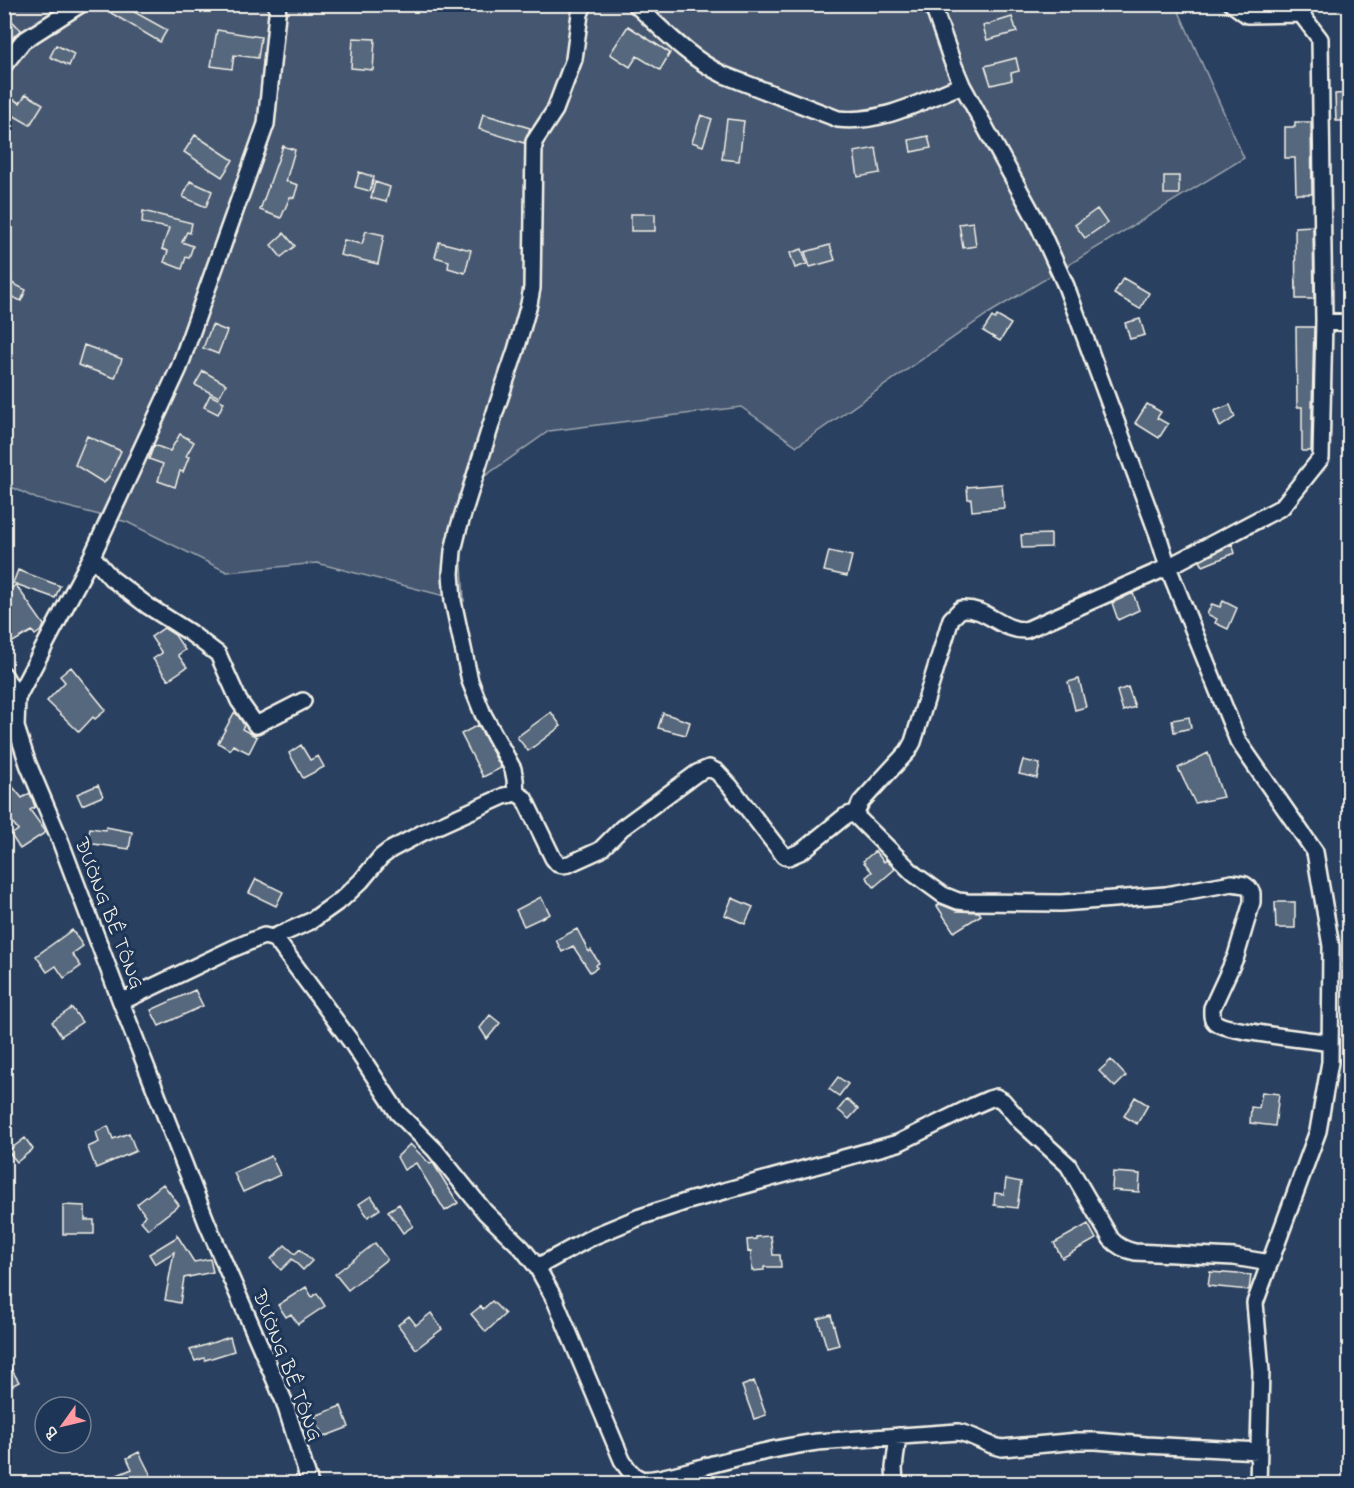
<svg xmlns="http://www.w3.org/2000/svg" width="1354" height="1488" font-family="'Indie Flower',sans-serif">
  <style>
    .green { fill: #445771; stroke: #9ca4ac; stroke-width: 1.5 }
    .building { fill: #56677d; stroke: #f4f1e8; stroke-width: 1.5 }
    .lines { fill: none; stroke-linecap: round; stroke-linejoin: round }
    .street-casing { stroke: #f4f1e8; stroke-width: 20 }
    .street { stroke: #1d3557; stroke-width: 15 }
    .labels { text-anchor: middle; stroke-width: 6; stroke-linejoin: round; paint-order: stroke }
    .street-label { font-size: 21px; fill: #f4f1e8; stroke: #1d3557 }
  </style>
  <rect width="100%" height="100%" fill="#2a4060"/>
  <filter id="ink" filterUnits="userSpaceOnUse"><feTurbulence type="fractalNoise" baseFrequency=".0167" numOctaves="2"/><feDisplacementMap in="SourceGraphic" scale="12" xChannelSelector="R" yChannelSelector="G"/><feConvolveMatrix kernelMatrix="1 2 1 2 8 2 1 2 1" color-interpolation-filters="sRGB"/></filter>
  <g filter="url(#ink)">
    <path class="green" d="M5 5H1176L1244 158 986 315 797 446 741 407 549 431 458 495 464 601 317 563 227 572 127 522 37 499 5 484Z"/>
    <path class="building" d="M116 4H120L167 30 160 42 111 13Z
      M1012 17 1017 32 987 40 983 26Z
      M11 20 21 30 15 35 4 49V28Z
      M628 26 670 53 660 70 637 56 630 67 610 54Z
      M217 30 261 37 258 58 234 55 232 69 211 66Z
      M353 38 375 39 373 70 351 68Z
      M56 45 74 54 69 66 50 57Z
      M1016 58 1019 71 1011 73 1012 80 991 85 985 66Z
      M1350 93V121H1336L1335 94Z
      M26 94 43 104 30 125 4 110V105L9 97 20 103Z
      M483 114 530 128 524 143 479 129Z
      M701 115 712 119 703 146 692 142Z
      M727 119 744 121 739 161 722 159Z
      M1295 122H1311L1312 194H1296L1295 158H1285V127H1295Z
      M195 135 233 160 222 177 184 152Z
      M928 136 931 148 911 152 909 140Z
      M283 146 295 150 286 181 298 185 294 198 290 197 281 218 260 210Z
      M876 148 880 173 858 177 854 152Z
      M359 172 374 177 370 191 355 187Z
      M1164 176H1179V194H1164Z
      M190 181 212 191 206 207 183 197Z
      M375 182 390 187 386 202 371 198Z
      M1097 209 1107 223 1085 238 1075 225Z
      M143 211 192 223 190 233 187 232 182 242 193 246 189 258 186 257 182 269 164 262 168 251 162 249 169 228 142 223Z
      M631 214H655V231H631Z
      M973 222 976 246 963 248 959 224Z
      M1313 226 1314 299H1296L1295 227Z
      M366 231 384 235 378 264 340 255 344 240 362 244Z
      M284 233 295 246 281 257 271 245Z
      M439 242 471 250 465 273 448 268 449 261 435 257Z
      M830 245 835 260 810 267 805 252Z
      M802 249 807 264 795 268 790 253Z
      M1123 278 1149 293 1140 309 1114 294Z
      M4 279 26 290 21 301 4 293Z
      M997 316 1011 324 1000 341 983 331 992 317 995 319Z
      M1140 319 1145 335 1130 339 1125 323Z
      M212 325 227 331 218 354 203 348Z
      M1296 327H1314L1311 451H1302V407H1297Z
      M84 345 122 359 115 378 78 365Z
      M203 371 226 384 219 397 195 385Z
      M210 395 224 402 218 414 204 407Z
      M1147 404 1161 412 1157 418 1168 424 1159 438 1135 423Z
      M1230 405 1235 417 1220 427 1214 411Z
      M180 434 194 442 186 456 189 457 183 472 180 471 175 487 158 481 163 464 149 459 154 445 170 451Z
      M87 436 121 451 110 475 104 483 75 465Z
      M1002 484 1004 508 972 511 971 499H968L967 487Z
      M1051 534V547L1022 548 1021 535Z
      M1232 544 1235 553 1203 566 1200 561Z
      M829 551 852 556 847 576 824 571Z
      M18 570 60 586 55 598 13 583Z
      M16 585 44 625 42 630 35 635 32 631 4 647V593Z
      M1133 593 1139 610 1118 620 1112 603Z
      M1223 601 1237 608 1228 629 1215 623 1217 619 1207 614 1212 604 1220 607Z
      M164 628 175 635 185 650 178 655 187 667 168 680 153 659 162 653 151 637Z
      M71 667 106 710 95 719 93 717 79 732 47 701 65 682 60 676Z
      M1079 679 1086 707 1075 710 1068 682Z
      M1128 687 1135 707 1123 711 1117 691Z
      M551 712 561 726 528 751 517 737Z
      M234 713 237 714 244 725 242 729 257 737 249 753 233 745 230 750 218 743Z
      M663 713 690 722 686 735 658 728Z
      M1189 717 1191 728 1174 732 1172 720Z
      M478 725 501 768 483 777 461 734Z
      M301 745 310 760 318 756 324 767 303 778 289 753Z
      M1208 753 1223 797 1195 803 1178 768Z
      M1023 760 1040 764 1037 778 1019 774Z
      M4 776 22 798 30 793 35 807 30 810 46 832 20 849 11 835 18 830 4 810Z
      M98 785 103 796 82 805 77 794Z
      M106 827 132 832 129 849 87 843 90 828 105 830Z
      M875 851 884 862 886 860 895 869 874 887 866 877 872 872 863 861Z
      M256 879 283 892 276 906 249 893Z
      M541 897 550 914 524 926 516 910Z
      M732 898 753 907 745 924 725 915Z
      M1275 902H1295V928H1276Z
      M940 904 957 911 979 912 981 915 954 932 937 906Z
      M577 929 589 952 591 950 599 963 596 965 597 968 590 972 573 946 562 952 556 940Z
      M72 930 83 946 72 954 81 966 64 978 56 966 47 972 36 956Z
      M195 990 203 1006 159 1026 151 1010Z
      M72 1008 82 1022 61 1036 52 1022Z
      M490 1015 500 1023 487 1039 480 1028Z
      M1111 1060 1126 1076 1115 1087 1099 1071Z
      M838 1077 848 1084 839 1096 829 1089Z
      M1262 1092 1279 1094 1275 1126 1250 1123 1251 1107 1259 1108Z
      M1135 1097 1148 1105 1137 1124 1124 1116Z
      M847 1099 858 1109 849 1119 838 1110Z
      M108 1126 113 1139 129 1133 136 1151 96 1168 88 1147 99 1142 96 1132Z
      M25 1138 33 1149 17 1162 8 1151Z
      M410 1144 430 1164 433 1163 458 1203 445 1211 416 1163 404 1170 397 1157Z
      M271 1156 280 1175 243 1192 234 1173Z
      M1113 1172 1140 1174 1139 1192 1112 1190Z
      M1006 1179 1021 1182 1017 1208 994 1205 995 1193 1004 1194Z
      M163 1184 179 1205 148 1229 141 1221 145 1215 137 1204Z
      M371 1196 380 1209 368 1217 359 1204Z
      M399 1204 413 1226 403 1233 388 1211Z
      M63 1205 85 1206V1220H94V1234H63Z
      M1088 1224 1096 1239 1062 1258 1054 1243Z
      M177 1235 194 1262 210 1259 213 1272 184 1278 180 1303 165 1300 174 1252 155 1264 149 1254 177 1237Z
      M771 1236 773 1255H780L781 1267H764V1270L752 1271 751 1251 748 1252 747 1240 756 1239V1237Z
      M375 1243 387 1259 348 1290 335 1274Z
      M285 1245 295 1254 300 1249 312 1261 303 1270 292 1259 281 1270 271 1259Z
      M1210 1272 1251 1275 1249 1290 1208 1286Z
      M306 1287 312 1297 317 1293 325 1306 298 1324 291 1314 286 1317 278 1305Z
      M492 1301 505 1314 486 1332 471 1314 481 1306 483 1309Z
      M431 1313 442 1329 416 1349 398 1325 409 1316 416 1325Z
      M831 1315 839 1345 827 1348 818 1319Z
      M230 1337 234 1351 205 1360 204 1358 195 1361 190 1350Z
      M4 1357 19 1382 4 1390Z
      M754 1381 766 1415 754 1419 742 1386Z
      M341 1406 349 1427 323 1437 315 1416Z
      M139 1452 155 1484 98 1483 132 1469 127 1458Z"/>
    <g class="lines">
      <defs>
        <path id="street" d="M278 4 266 124 179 368 92 556 17 698 16 727 28 764 58 835 121 1002 207 1223 284 1401 310 1484
          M635 4C663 30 689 58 724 75L838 119C881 124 923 101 962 85
          M1232 4 1247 15 1301 14 1320 39 1324 321 1321 458 1282 507 1168 567 1238 741 1315 852 1331 946 1330 1062 1318 1131 1255 1303 1261 1371 1258 1484
          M4 65 23 41 81 4
          M1324 321 1350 323
          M92 556 111 578 148 606 189 632 218 654 239 701 256 725 303 701
          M4 675 17 698
          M516 793 515 779 513 769 483 714 470 681 453 601 451 573 453 551 458 530 496 409 516 350 529 304 532 288 534 142 555 110 574 59 580 14 584 4
          M855 815 861 802 908 751 913 742 951 619 961 609C988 607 1000 631 1026 630L1168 567 1158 535 1066 286 1036 220 962 85 952 61 935 12 933 4
          M272 938 311 921 342 899 361 881 381 857 390 850 422 833 504 796 516 793 524 798 553 858 558 864 563 865 569 864 600 850 622 828 697 773 709 768 717 772 730 786 784 856 788 857 802 851 844 817 851 814 855 815 914 874 943 895 958 901 967 902 1061 903 1166 895 1232 883 1245 885 1249 888 1252 893V902L1236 956 1212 1008C1212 1013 1211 1018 1215 1022 1223 1031 1313 1040 1330 1043
          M121 1002 232 949 256 939 264 936 272 938 277 941 352 1043 398 1113 435 1150 485 1212 522 1248 537 1267 555 1300 622 1460C627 1468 632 1476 641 1479 655 1482 698 1468 713 1464 747 1455 782 1447 817 1442L958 1432C975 1435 987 1446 1002 1448L1078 1441H1096L1146 1445 1259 1451
          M537 1267 594 1236 640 1217 688 1201 898 1143 973 1106 989 1099 996 1097 1003 1101 1021 1122 1068 1165 1111 1239C1118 1247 1125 1250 1135 1252L1234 1257 1270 1263
          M895 1484 894 1468 898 1436"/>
      </defs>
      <use href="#street" class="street-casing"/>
      <use href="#street" class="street"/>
    </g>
  </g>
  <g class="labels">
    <g class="street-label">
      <text transform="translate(110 913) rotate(69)" y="7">ĐƯỜNG BÊ TÔNG</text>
      <text transform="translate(288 1365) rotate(69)" y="7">ĐƯỜNG BÊ TÔNG</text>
    </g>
  </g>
  <rect width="1354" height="1488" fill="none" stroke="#1d3557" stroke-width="24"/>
  <rect x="12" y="12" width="1330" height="1464" fill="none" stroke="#f4f1e8" stroke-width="2" filter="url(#ink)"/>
  <g transform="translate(63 1425) rotate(236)"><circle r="28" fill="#1d3557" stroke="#738091" stroke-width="1.5"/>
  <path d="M0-4.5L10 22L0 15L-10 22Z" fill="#ff9aa2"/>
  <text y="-9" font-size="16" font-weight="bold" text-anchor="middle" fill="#f4f1e8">B</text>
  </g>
</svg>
